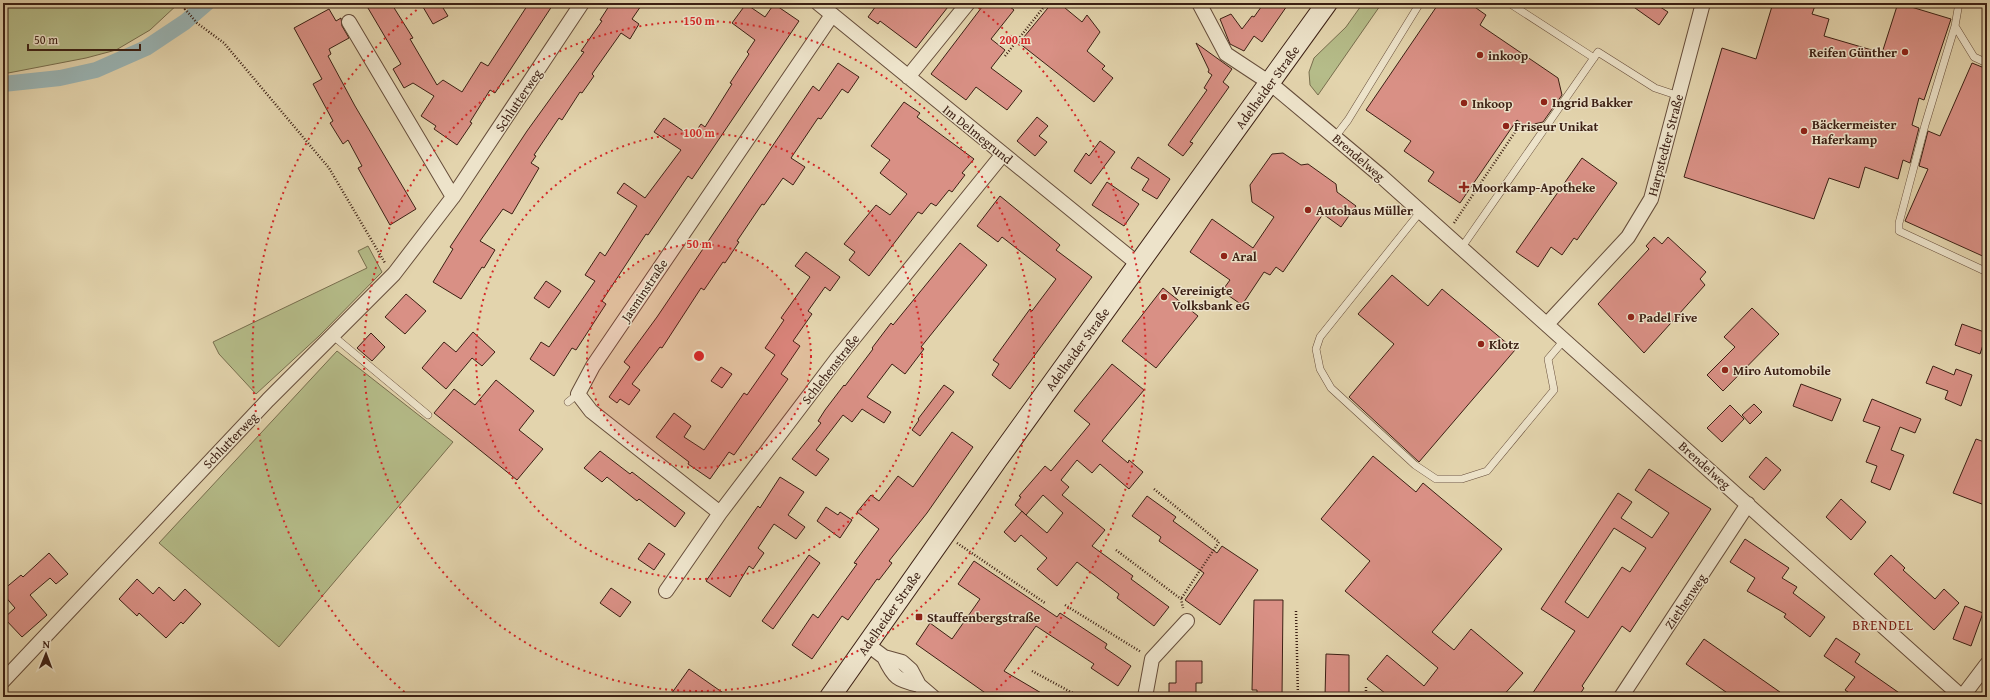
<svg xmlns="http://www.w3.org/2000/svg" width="1990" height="700" font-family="'Gentium Book Plus',serif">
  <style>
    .green { fill: #b5bc89; stroke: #786e4e }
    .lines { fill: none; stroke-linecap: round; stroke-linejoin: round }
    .canal { stroke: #9ab5b5; stroke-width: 16 }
    .building { fill: #d99085; stroke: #3c2014; fill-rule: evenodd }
    .service-casing { stroke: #664d3a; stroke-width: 8 }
    .minor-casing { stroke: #664d3a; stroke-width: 16 }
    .secondary-casing { stroke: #3c2014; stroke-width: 22 }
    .path { stroke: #3c2014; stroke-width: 2.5; stroke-dasharray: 1 2; stroke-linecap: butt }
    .service { stroke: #ede3ca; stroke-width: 7 }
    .minor { stroke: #ede3ca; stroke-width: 14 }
    .secondary { stroke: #ede3ca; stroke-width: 20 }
    .ring { fill: none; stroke: #d62828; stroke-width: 2; stroke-dasharray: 2 4 }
    .poi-dot { fill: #8f2418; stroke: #ede3ca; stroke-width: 1.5 }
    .labels { text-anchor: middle; stroke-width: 3; stroke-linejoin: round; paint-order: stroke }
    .poi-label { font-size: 13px; font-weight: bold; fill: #3c2014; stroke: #ede3ca; text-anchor: start }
    .street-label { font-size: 13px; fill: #3c2014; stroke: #ede3ca }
    .neighbourhood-label { font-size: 14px; letter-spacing: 1px; fill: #7a1f14; stroke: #ede3ca }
    .centre { fill: #d62828; stroke: #ede3ca; stroke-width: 2 }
    .ring-label { font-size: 12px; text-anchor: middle; font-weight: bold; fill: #d62828; stroke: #ede3ca; stroke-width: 3; stroke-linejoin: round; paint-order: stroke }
  </style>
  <rect width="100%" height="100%" fill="#e3d4ad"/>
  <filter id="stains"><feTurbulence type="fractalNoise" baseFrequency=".005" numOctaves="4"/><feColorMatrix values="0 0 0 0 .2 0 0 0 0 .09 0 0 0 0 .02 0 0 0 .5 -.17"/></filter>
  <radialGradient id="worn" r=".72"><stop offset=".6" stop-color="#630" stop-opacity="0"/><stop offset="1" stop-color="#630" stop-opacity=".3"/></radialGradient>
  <path class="green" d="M3 3H179L150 30 116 50 86 58 3 74Z
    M1363 3H1382L1318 95 1310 85 1309 72 1314 58 1346 27Z
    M368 246 382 272 319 336 256 394 219 354 213 342 367 268 358 251Z
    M337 351 453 442 279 647 159 543Z"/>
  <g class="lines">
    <path class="canal" d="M3 84 60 78 96 70 146 48 185 22 207 3"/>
  </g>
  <path class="building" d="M365 3H391L413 38 410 39 437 85 443 80 462 92 481 62 488 66 529 3H554L495 93 490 90 470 122 472 123 457 145 434 129 436 126 421 116 434 96 413 83 404 88 393 69 401 64Z
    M431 3H440L448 16 433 24 423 7Z
    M611 3H643L632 19 639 24 630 39 621 33 592 74 594 76 582 93 580 92 562 120 559 118 534 155 536 156 531 163 539 168 512 214 503 209 480 241 495 250 484 268 482 267 461 299 433 282 453 249 450 247 527 131 584 52 581 51 602 21 600 20Z
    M878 3H951L916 48 880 21 878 24 868 17Z
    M985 3H1005L1014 10 991 39 1005 50 991 68 1022 91 1007 110 976 87 966 100 931 74Z
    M1052 3H1059L1082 22 1087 15 1100 32 1087 51 1105 66 1102 69 1113 78 1094 102 1019 43Z
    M1264 3H1289L1262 42 1254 36 1244 51 1230 44 1220 19 1231 14 1242 29 1252 16 1254 17Z
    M1439 3H1469L1486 15 1480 25 1558 78 1562 95 1543 122 1525 126 1517 120 1460 203 1428 181 1434 172 1404 151 1411 141 1366 110Z
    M1628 3H1654L1668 12 1659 25Z
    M1773 3 1789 6 1790 3H1816L1812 14 1829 19 1824 36 1882 53 1898 3 1951 19 1924 100 1919 98 1912 125 1919 128 1910 163 1903 160 1898 179 1865 167 1859 188 1829 178 1814 219 1684 177 1722 48 1756 59Z
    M746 4 765 17 774 4 799 21 692 179 688 176 648 235 646 234 602 301 606 304 576 350 572 348 554 376 530 359 541 342 549 347 595 281 585 275 600 252 605 256 637 206 617 193 624 183 645 198 681 150 654 132 664 118 692 137 701 124 705 127 732 84 730 83 749 54 747 52 755 40 732 23Z
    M329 9 336 21 341 18 342 26 349 38 329 49 331 54 328 56 355 106 416 209 390 225 358 168 362 166 348 140 343 144 330 123 333 121 313 84 322 79 294 28Z
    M1196 43 1232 69 1223 82 1229 87 1190 142 1193 143 1183 156 1168 145 1207 90 1204 88 1212 75 1208 72 1209 70Z
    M838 63 859 77 848 93 842 89 821 119 818 118 791 158 805 167 793 185 783 178 764 205 762 204 737 241 739 242 725 263 723 262 704 290 701 288 662 348 660 347 632 384 640 390 629 405 620 399 617 403 609 397 630 367 624 362 657 317 813 86 819 91Z
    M1972 63 1987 69V258L1905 221 1928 169 1919 166 1928 131 1940 136Z
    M904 102 920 113 917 117 974 159 962 173 965 175 952 192 949 190 936 206 931 203 922 214 918 212 869 276 849 260 855 252 844 244 876 205 890 215 907 194 880 173 890 160 871 146Z
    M1037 117 1048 126 1039 136 1047 142 1035 156 1017 141Z
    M1100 141 1115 152 1091 184 1074 171 1086 153 1089 156Z
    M1283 153 1301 165 1308 164 1336 184 1337 192 1356 206 1341 227 1323 214 1283 272 1276 267 1270 275 1264 272 1242 305 1222 291 1230 280 1190 252 1212 219 1253 248 1274 217 1252 202 1250 185 1272 154Z
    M1138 157 1170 179 1157 199 1142 190 1149 179 1131 168Z
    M1582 158 1617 183 1577 240 1574 238 1562 255 1551 247 1538 267 1516 252Z
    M1107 182 1139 204 1124 226 1092 205Z
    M1000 196 1060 245 1056 250 1092 277 1010 389 992 375 999 364 993 360 1030 309 1032 311 1056 279 1002 237 998 242 977 226Z
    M1654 237 1662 244 1668 237 1706 272 1700 279 1705 285 1644 353 1598 304 1649 249 1646 246Z
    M960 243 987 265 921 347 924 349 905 374 892 364 867 397 891 412 884 423 862 409 852 422 843 415 816 450 829 459 816 476 792 459 821 423 818 421 825 410 844 385 845 386 873 349 872 348 891 323 893 325Z
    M806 252 840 277 830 291 825 287 808 311 812 314 793 341 800 346 781 374 788 379 734 455 729 452 710 479 688 464 689 462 656 437 674 413 691 426 684 437 704 450 744 393 747 395 775 355 765 348 784 320 781 318 810 277 795 266Z
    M1392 275 1428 306 1442 289 1515 350 1419 462 1349 397 1394 344 1358 314Z
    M546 281 561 291 549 308 534 298Z
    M1163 288 1198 316 1156 368 1122 341Z
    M406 294 426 311 405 334 385 317Z
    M1752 308 1779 334 1723 391 1707 375 1735 347 1724 337Z
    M1962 324 1987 333 1980 354 1955 345Z
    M473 332 495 352 482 366 472 358 446 389 422 368 444 342 456 352Z
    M371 333 385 347 372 361 357 348Z
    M1112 364 1144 390 1102 441 1128 463 1129 460 1143 472 1129 489 1100 464 1092 473 1077 460 1061 480 1069 487 1062 495 1105 530 1092 546 1133 576 1131 579 1169 607 1154 626 1117 598 1119 594 1077 562 1057 586 1037 569 1047 558 1021 535 1015 542 1004 532 1022 511 1026 515 1015 505 1021 497 1019 496 1045 466 1051 471 1090 424 1074 411ZM1043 495 1063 513 1047 533 1026 515Z
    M1933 366 1954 375 1956 369 1972 375 1961 406 1945 399 1948 391 1926 383Z
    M721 367 732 374 722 388 711 381Z
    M496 380 534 411 519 430 543 449 517 480 434 413 454 389 475 405Z
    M1801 384 1841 399 1832 421 1793 406Z
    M944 385 954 392 920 436 912 430 919 420 918 419Z
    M1872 399 1921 419 1915 433 1900 427 1891 450 1904 455 1890 490 1871 482 1877 466 1866 462 1880 427 1863 421Z
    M1754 404 1762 412 1750 424 1742 415Z
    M1730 405 1744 419 1722 442 1707 428Z
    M952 432 973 447 927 513 889 561 892 563 879 580 877 579 848 620 842 616 812 659 792 645 813 614 818 618 857 564 854 563 879 529 857 512 871 495 879 501 898 476 913 487Z
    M1976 439 1987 443V506L1953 493Z
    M600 451 630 474 632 472 685 513 675 527 639 499 637 501 607 477 602 482 584 468Z
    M1373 456 1416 492 1423 483 1502 549 1432 632 1454 650 1471 629 1523 673 1502 697H1390L1367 679 1387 655 1424 686 1438 668 1345 591 1370 561 1321 519Z
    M1766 457 1781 470 1764 490 1749 477Z
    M1649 469 1711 509 1630 632 1622 626 1582 686 1584 688 1578 697H1530L1575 631 1541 609 1618 493 1632 502 1621 518 1652 538 1669 513 1635 490ZM1614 528 1646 548 1630 572 1622 567 1588 618 1565 602Z
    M780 477 804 492 788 515 805 527 796 539 774 524 758 548 764 553 753 569 749 566 730 597 706 581 758 506 760 508Z
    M1147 496 1176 517 1173 521 1217 553 1222 546 1258 570 1220 625 1185 600 1204 573 1159 541 1161 537 1132 516Z
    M1841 499 1866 522 1851 540 1826 517Z
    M826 507 838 515 840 512 852 520 840 538 817 521Z
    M1745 539 1789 568 1782 578 1797 587 1793 593 1825 617 1810 637 1784 617 1786 614 1747 591 1755 578 1730 562Z
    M649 543 665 554 654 570 638 559Z
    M49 553 68 574 56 584 50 578 30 595 47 615 22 637 4 618 15 608 3 594V590L21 575 23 577Z
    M809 555 820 563 773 629 762 621Z
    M1891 555 1905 568 1903 570 1935 599 1944 589 1959 603 1934 630 1874 574Z
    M974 561 1057 617 1060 613 1107 644 1105 648 1131 666 1118 686 1091 668 1094 664 1036 626 1004 671 1048 697H991L916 644 930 623 952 639 980 599 958 584Z
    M137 579 153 594 159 587 174 601 185 589 201 604 183 624 181 622 166 638 139 613 137 616 119 599Z
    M611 588 631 602 620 617 600 603Z
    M1254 600H1283L1282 697H1257V690H1252Z
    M1965 606 1983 613 1971 646 1953 639Z
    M1836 638 1860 654 1855 662 1905 697H1855L1845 690 1855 677 1824 656Z
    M1704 639 1787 697H1733L1686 664Z
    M1326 654 1349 655V697H1325Z
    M1176 661H1202V683H1196V697H1169V683H1176Z
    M689 669 729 697H669Z"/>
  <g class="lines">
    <defs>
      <path id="service" d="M1509 3 1594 58
        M1959 3 1955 26 1974 57 1987 63
        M1955 26 1925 125 1899 223V231L1985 271 1987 274
        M1335 137 1348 120 1420 3
        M1421 211 1320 337 1316 349 1320 369 1331 388 1415 465 1436 479H1462L1487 471 1554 390 1548 359 1565 339
        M1462 247 1598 52 1655 88 1679 96
        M332 335 428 415
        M568 402 578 394"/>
      <path id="minor" d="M818 3 1138 264
        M1199 3 1226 54 1270 83 1381 176 1962 697
        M349 22 453 197
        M908 77 968 3
        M1548 323 1628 237 1651 199 1703 3
        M720 513 591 411 578 394 593 366 832 15
        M666 591 720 513 836 360 1003 154
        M868 645 884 657 902 662 911 670 919 685 933 697
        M884 657C894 678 897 680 919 685
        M3 681 268 400 394 274 453 197 582 3
        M1145 697 1152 659 1187 621
        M1621 697 1748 504
        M1962 697 1987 664"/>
      <path id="secondary" d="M830 697 997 460 1327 3"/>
    </defs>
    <use href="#service" class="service-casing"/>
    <use href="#minor" class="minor-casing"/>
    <use href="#secondary" class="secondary-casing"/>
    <path class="path" d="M192 3 185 9 197 23 224 43 329 168 385 263
      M1005 56 1047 3
      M1454 223 1521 123
      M1154 489 1219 542 1181 599
      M957 543 1045 603
      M1116 550 1181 599 1183 608
      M1065 605 1141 652
      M1296 611 1298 697
      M1032 671 1080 697
      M1366 697V685"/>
    <use href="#service" class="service"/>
    <use href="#minor" class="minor"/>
    <use href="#secondary" class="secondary"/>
  </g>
  <circle cx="699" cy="356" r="112" fill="#d62828" fill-opacity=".12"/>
  <g class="ring">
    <circle cx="699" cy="356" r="112"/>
    <circle cx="699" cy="356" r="223"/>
    <circle cx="699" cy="356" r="335"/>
    <path d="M409 696A447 447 0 0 1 424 4M974 4A447 447 0 0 1 989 696"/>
  </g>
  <g class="poi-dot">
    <circle cx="1905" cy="52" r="4"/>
    <circle cx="1480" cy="55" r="4"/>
    <circle cx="1544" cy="102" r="4"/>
    <circle cx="1464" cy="103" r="4"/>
    <circle cx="1506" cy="126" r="4"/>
    <circle cx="1804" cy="131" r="4"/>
    <path d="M1462 181h4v4h4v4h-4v4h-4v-4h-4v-4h4z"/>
    <circle cx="1308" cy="210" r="4"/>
    <circle cx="1224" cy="256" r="4"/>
    <circle cx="1164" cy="297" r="4"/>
    <circle cx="1631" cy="317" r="4"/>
    <circle cx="1481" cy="344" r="4"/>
    <circle cx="1725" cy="370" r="4"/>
    <rect x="915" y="613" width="8" height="8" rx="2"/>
  </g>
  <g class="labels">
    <g class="poi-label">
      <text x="1897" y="57" text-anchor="end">Reifen Günther</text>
      <text x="1488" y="60">inkoop</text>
      <text x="1552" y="107">Ingrid Bakker</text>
      <text x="1472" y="108">Inkoop</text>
      <text x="1812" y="129">Bäckermeister<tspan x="1812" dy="15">Haferkamp</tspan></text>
      <text x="1514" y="131">Friseur Unikat</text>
      <text x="1472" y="192">Moorkamp-Apotheke</text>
      <text x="1316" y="215">Autohaus Müller</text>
      <text x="1232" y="261">Aral</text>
      <text x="1172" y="295">Vereinigte<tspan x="1172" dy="15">Volksbank eG</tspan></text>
      <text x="1639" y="322">Padel Five</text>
      <text x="1489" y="349">Klotz</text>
      <text x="1733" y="375">Miro Automobile</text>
      <text x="927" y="622">Stauffenbergstraße</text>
    </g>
    <g class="street-label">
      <text transform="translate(1267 87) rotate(-54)" y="5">Adelheider Straße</text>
      <text transform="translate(518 100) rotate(-56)" y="5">Schlutterweg</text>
      <text transform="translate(978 134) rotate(39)" y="5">Im Delmegrund</text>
      <text transform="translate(1665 145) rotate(-75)" y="5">Harpstedter Straße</text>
      <text transform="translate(1359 157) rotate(41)" y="5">Brendelweg</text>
      <text transform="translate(644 290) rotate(-56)" y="5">Jasminstraße</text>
      <text transform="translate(1077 349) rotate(-54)" y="5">Adelheider Straße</text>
      <text transform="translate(830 369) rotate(-52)" y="5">Schlehenstraße</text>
      <text transform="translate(230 440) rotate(-46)" y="5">Schlutterweg</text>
      <text transform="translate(1705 465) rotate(42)" y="5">Brendelweg</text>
      <text transform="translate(1685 601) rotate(-56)" y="5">Ziethenweg</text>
      <text transform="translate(889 613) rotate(-55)" y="5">Adelheider Straße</text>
    </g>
    <g class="neighbourhood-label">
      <text x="1883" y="630">BRENDEL</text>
    </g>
  </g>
  <circle cx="699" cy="356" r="6" class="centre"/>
  <g class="ring-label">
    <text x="699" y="25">150 m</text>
    <text x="1015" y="44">200 m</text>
    <text x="699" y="137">100 m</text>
    <text x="699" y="248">50 m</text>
  </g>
  <rect width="1990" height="700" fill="none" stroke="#e3d4ad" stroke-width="16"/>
  <rect x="4" y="4" width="1982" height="692" fill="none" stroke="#3c2014" stroke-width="2"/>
  <rect x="8" y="8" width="1974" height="684" fill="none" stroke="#3c2014"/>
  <g transform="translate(46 654) rotate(1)" stroke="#ede3ca" stroke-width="3" paint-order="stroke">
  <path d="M0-3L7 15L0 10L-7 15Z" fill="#3c2014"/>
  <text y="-6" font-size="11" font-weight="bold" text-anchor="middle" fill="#3c2014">N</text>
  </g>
  <path d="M28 44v6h112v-6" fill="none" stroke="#3c2014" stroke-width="2"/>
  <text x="34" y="44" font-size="12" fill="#3c2014" stroke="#ede3ca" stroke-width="3" paint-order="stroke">50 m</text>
  <rect width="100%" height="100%" filter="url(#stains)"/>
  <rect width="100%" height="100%" fill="url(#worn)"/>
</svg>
